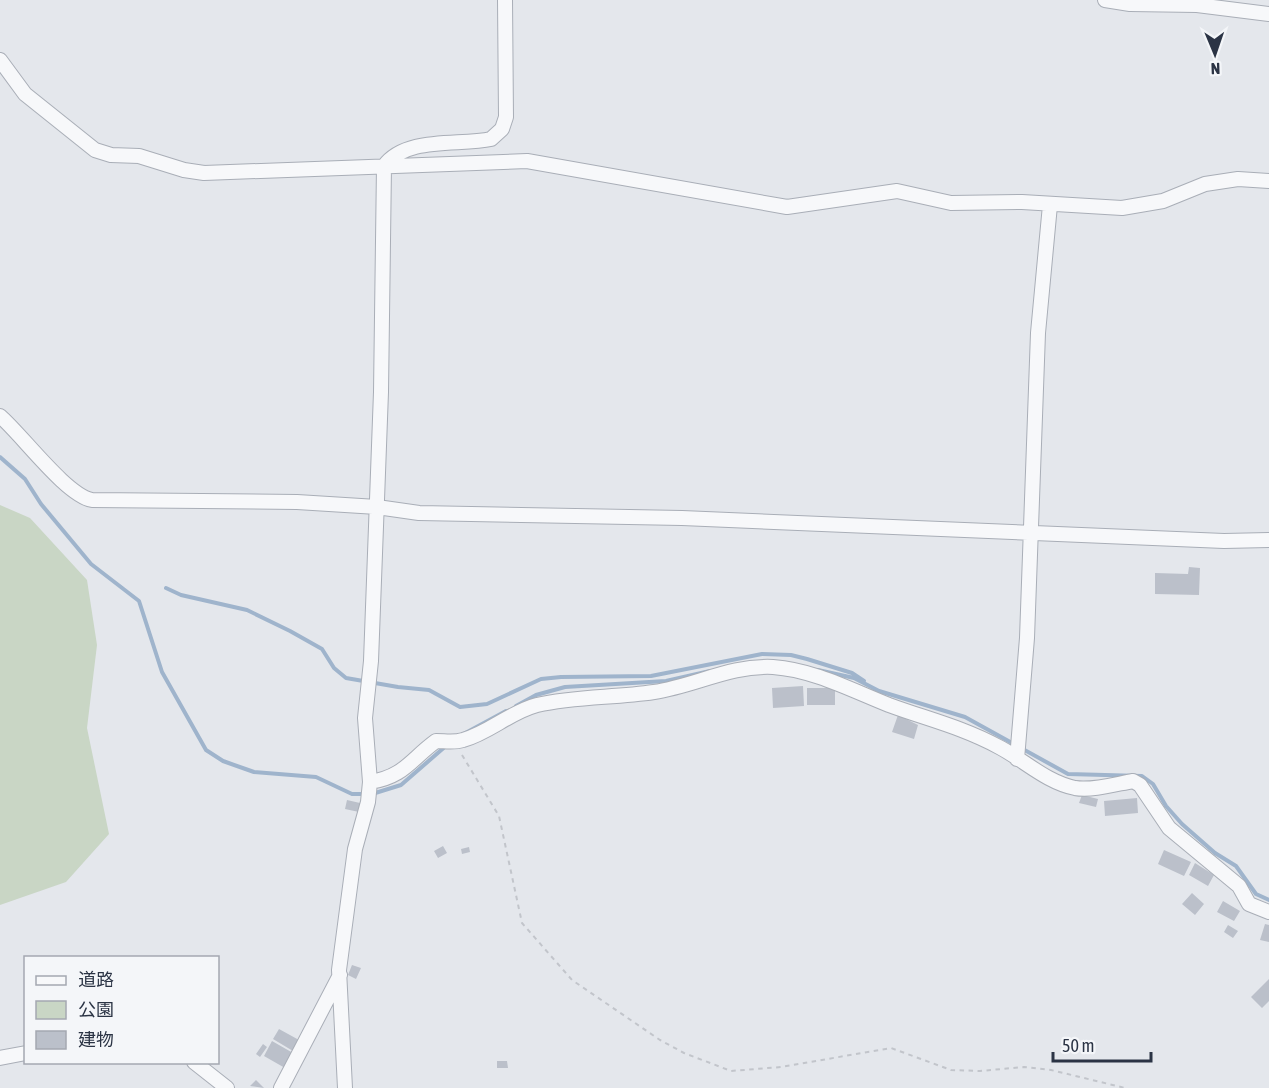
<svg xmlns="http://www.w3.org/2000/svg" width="1269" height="1088" font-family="'Asap Condensed','Noto Sans JP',sans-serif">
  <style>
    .green { fill: #c9d6c5 }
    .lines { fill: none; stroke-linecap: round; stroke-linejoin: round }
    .stream { stroke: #9fb4cc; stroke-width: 4 }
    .building { fill: #bbc0ca }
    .street-casing { stroke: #a9aeb7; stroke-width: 16 }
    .path { stroke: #c2c5cb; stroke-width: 2; stroke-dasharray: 4.5 4.5; stroke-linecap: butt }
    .street { stroke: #f7f8fa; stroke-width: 14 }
  </style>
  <rect width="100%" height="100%" fill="#e4e7ec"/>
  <path class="green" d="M0 505 30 518 87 580 97 645 87 728 109 834 66 882 0 905Z"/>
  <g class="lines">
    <path class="stream" d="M0 457 25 479 41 504 91 564 139 601 162 672 206 750 223 761 254 772 316 777 352 794H365
      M166 588 181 595 247 610 290 631 322 649 334 668 346 678 398 687 429 690 460 707 487 704 541 679 561 677 651 676 762 654 791 655 807 659 852 673 864 681
      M818 670 854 678 879 691 965 717 1068 774 1142 776 1153 784 1166 806 1182 824 1215 853 1236 866 1256 894 1269 900
      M516 706 536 695 565 687 666 681 710 671
      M458 737 506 711
      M372 794 401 785 447 745"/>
  </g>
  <path class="building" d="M1189 567 1200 568 1199 595 1155 594V573L1188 574Z
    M803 686 804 706 773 708 772 688Z
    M807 688H835V705H807Z
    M898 715 918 725 914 739 892 732Z
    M1082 795 1098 799 1096 807 1079 803Z
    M1137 798 1138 813 1105 816 1104 801Z
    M347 800 360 803 359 812 345 809Z
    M443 846 447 853 438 858 434 851Z
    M469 847 470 852 462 854 461 849Z
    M1164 850 1191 862 1184 876 1158 864Z
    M1195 863 1214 875 1208 886 1189 875Z
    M1192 893 1204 904 1195 915 1182 904Z
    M1223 901 1240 911 1234 921 1217 912Z
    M1265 924 1269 925V942L1260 940Z
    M1228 925 1238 931 1233 938 1224 932Z
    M352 965 361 968 356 979 348 975Z
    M1269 979V1001L1262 1008 1251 997Z
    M279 1029 299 1040 293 1051 273 1039Z
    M272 1041 293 1053 285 1068 264 1056Z
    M263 1044 267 1047 260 1057 256 1054Z
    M497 1061H507L508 1068H497Z
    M256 1080 264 1088 250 1086Z"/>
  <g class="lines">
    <defs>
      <path id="street" d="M1105 0 1130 4 1197 5 1269 14
        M0 60 25 94 95 150 111 155 139 156 184 170 204 173 527 161 787 207 897 191 951 203 1022 202 1122 208 1163 201 1205 184 1238 179 1269 181
        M0 416C23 436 66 495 92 500L297 502 377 507 419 513 682 518 1224 541 1269 540
        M1017 759 1027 638 1038 333 1050 205
        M370 782C404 777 411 759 436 741 445 741 454 743 463 740 489 733 510 712 537 705 575 696 614 698 654 692 695 686 730 665 773 667 814 670 851 690 889 705 927 719 962 727 999 747 1024 760 1046 782 1075 788 1092 791 1116 784 1133 781L1140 785 1169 828 1239 886 1249 904 1269 912
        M0 1058 26 1053
        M194 1062 227 1088
        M281 1088 340 975
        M345 1088 339 970 355 849 368 802 370 782 365 718 371 661 381 392 384 166C406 136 459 146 491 139L502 129 506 117 505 0"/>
    </defs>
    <use href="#street" class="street-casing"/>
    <path class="path" d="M462 755 499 816 522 923 572 980 660 1040 684 1053 731 1071 781 1067 891 1048 951 1070 980 1071 1024 1067 1051 1070 1125 1088"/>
    <use href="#street" class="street"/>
  </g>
  <rect x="24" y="956" width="195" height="108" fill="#f4f6f9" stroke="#a4a8b1" stroke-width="1.5"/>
  <rect x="36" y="976" width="30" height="9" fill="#f7f8fa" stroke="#a4a8b1" stroke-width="1.5"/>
  <text x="78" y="986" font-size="18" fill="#2b3445">道路</text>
  <rect x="36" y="1001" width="30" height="18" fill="#c9d6c5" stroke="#a4a8b1" stroke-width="1.5"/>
  <text x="78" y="1016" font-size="18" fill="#2b3445">公園</text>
  <rect x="36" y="1031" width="30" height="18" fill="#bbc0ca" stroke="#a4a8b1" stroke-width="1.5"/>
  <text x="78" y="1046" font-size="18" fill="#2b3445">建物</text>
  <g transform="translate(1215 54) rotate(178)" stroke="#f4f6f9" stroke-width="4.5" paint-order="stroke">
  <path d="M0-4.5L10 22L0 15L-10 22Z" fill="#2b3445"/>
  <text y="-9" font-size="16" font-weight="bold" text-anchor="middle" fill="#2b3445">N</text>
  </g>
  <path d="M1053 1052v9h98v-9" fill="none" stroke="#2b3445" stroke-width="3"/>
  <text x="1062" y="1052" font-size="18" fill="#2b3445" stroke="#f4f6f9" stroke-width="4.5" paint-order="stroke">50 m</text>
</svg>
